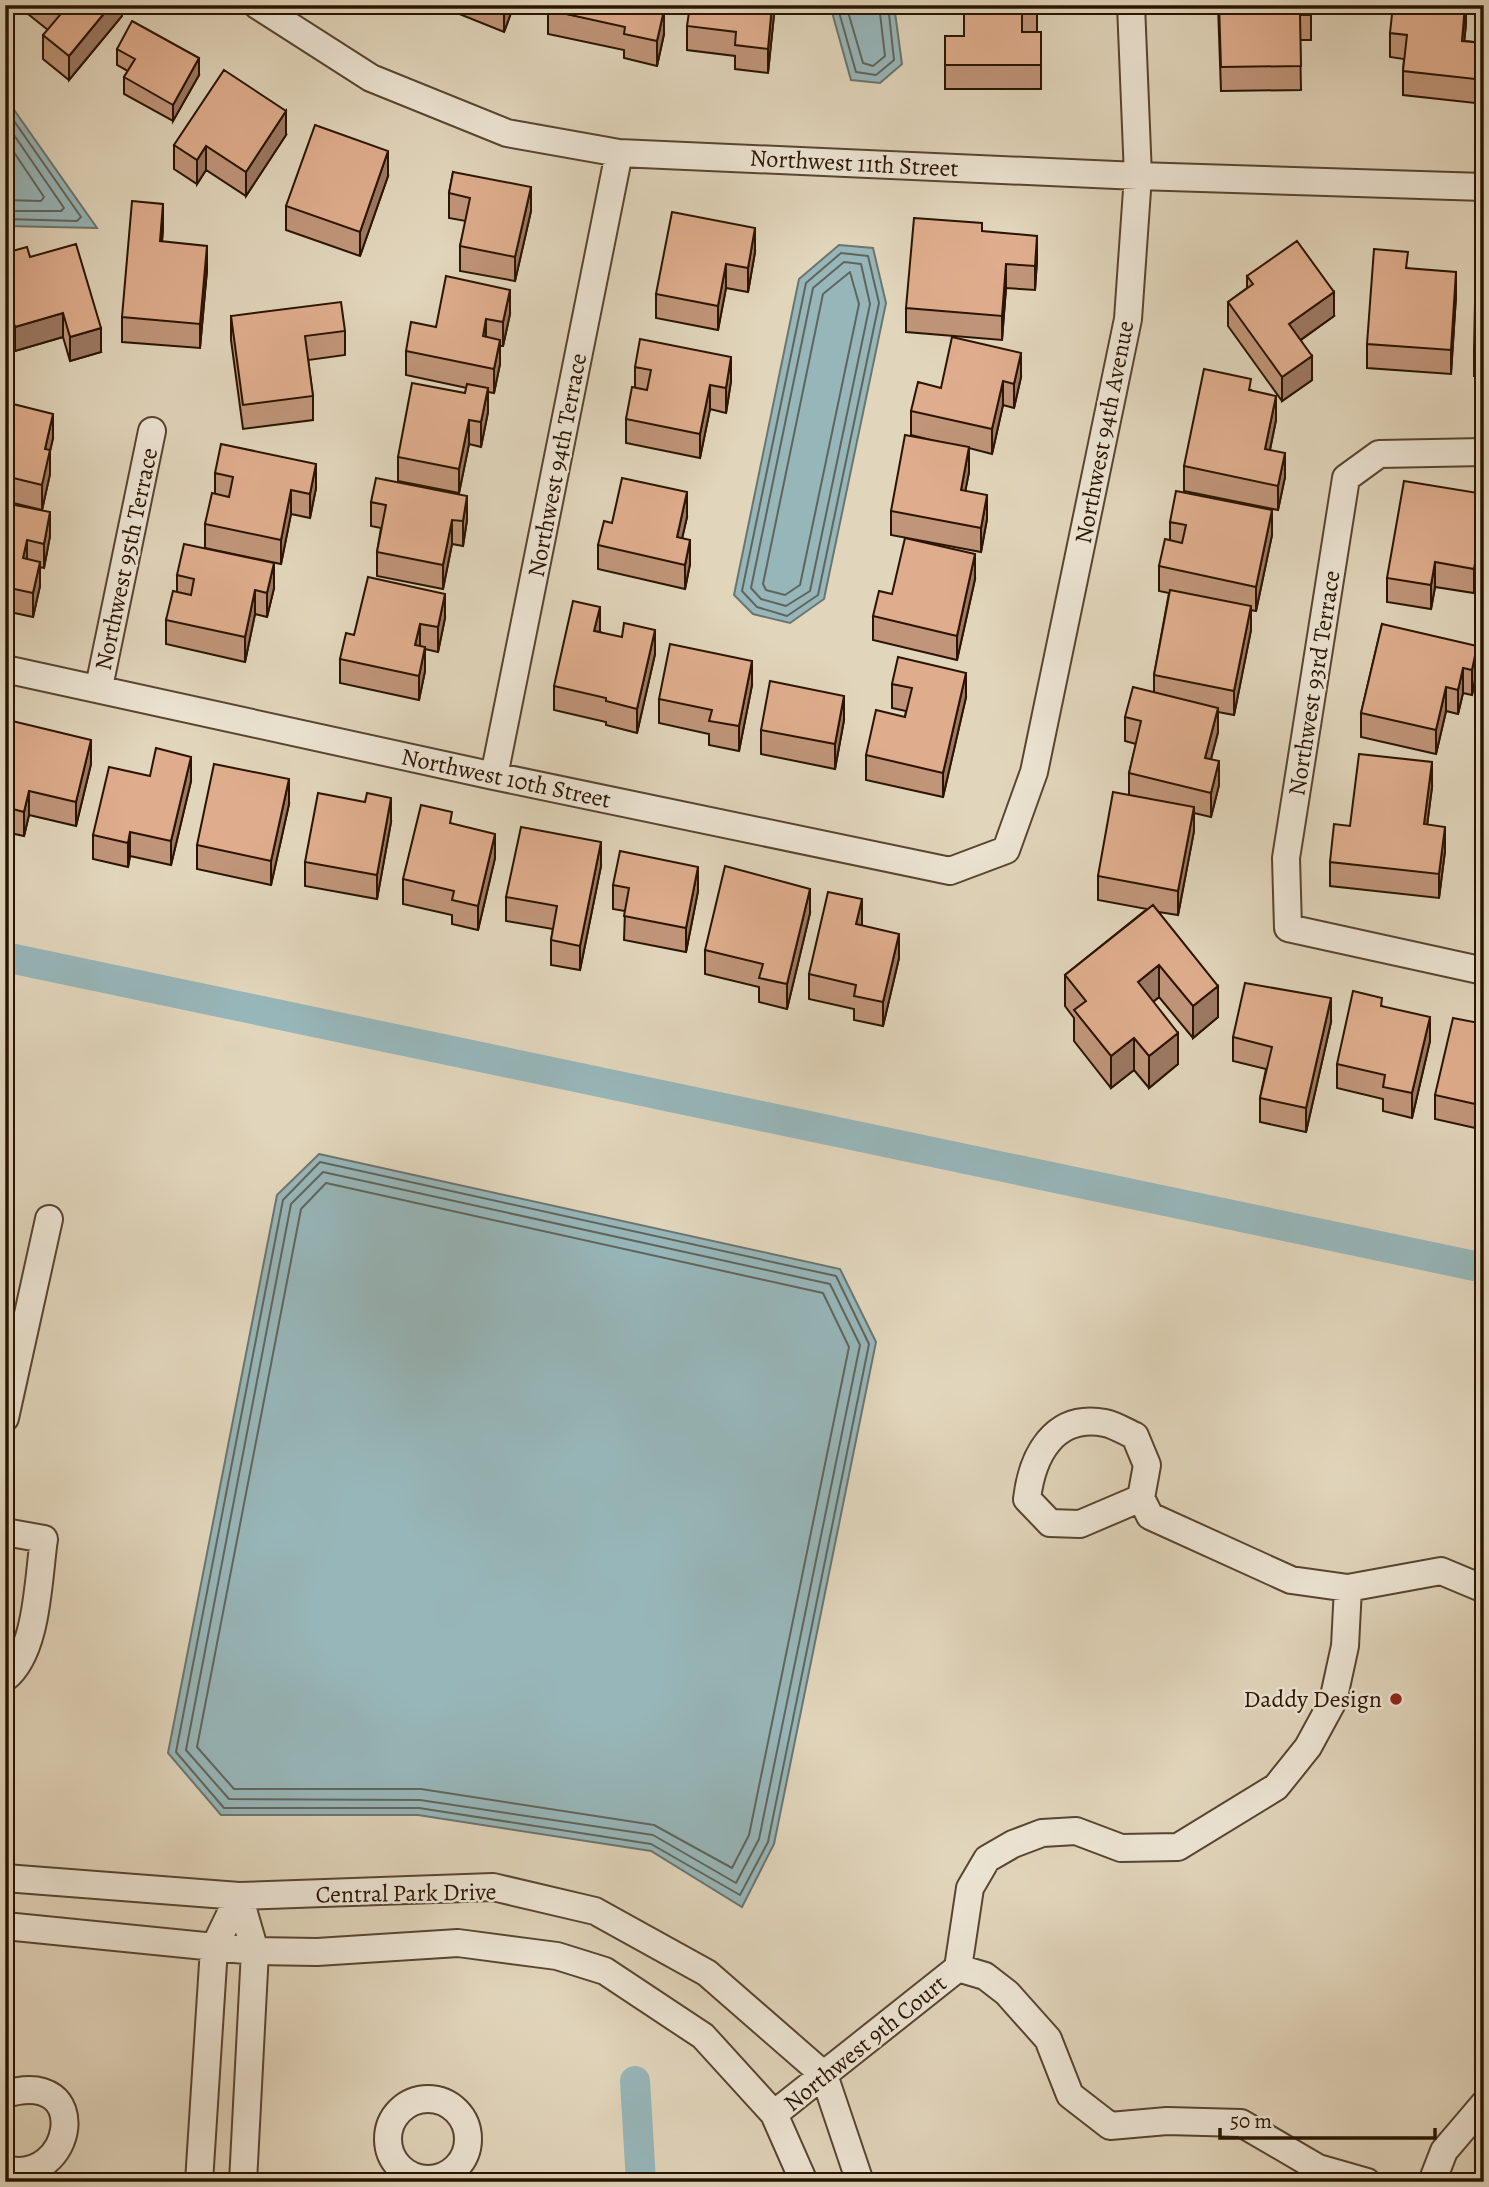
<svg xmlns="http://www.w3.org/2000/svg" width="1489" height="2187" font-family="Alegreya,serif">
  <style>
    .water { fill: #97b6b9; stroke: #6b756f; stroke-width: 2 }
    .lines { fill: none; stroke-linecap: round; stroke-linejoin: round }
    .shore { stroke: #60655c; stroke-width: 2 }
    .canal { stroke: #97b6b9; stroke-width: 30 }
    .street-casing { stroke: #58442f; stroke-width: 30 }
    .street { stroke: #ece4d3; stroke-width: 26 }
    .wall { fill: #c09579; stroke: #2a1400; stroke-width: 2 }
    .shaded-wall { fill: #9c7963; stroke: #2a1400; stroke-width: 2 }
    .building { fill: #dfad8d; stroke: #2a1400; stroke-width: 2 }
    .poi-dot { fill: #8f2418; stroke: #ece4d3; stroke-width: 2.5 }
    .labels { text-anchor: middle; stroke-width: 5; stroke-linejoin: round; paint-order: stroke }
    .street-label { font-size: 24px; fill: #2a1400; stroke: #ece4d3 }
    .poi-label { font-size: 24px; fill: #2a1400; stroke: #ece4d3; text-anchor: end }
  </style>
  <rect width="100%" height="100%" fill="#e1d5bb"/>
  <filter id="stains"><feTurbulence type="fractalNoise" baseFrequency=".00286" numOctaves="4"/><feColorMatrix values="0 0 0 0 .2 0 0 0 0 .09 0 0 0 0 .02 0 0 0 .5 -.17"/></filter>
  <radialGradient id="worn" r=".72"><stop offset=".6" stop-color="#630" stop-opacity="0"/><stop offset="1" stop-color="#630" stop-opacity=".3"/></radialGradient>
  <path class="water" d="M830 5H894L902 64 880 83 851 80Z
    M5 97 97 228 5 226Z
    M839 245 873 248 886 303 824 599 790 623 753 614 734 595 799 279Z
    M319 1154 840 1269 876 1342 774 1844 742 1907 651 1851 418 1815H221L168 1753 277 1195Z"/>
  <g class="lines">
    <path class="shore" d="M837 5 856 72 876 75 894 60 888 5
      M846 5 863 63 873 66 885 56 879 5
      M5 108 81 217 77 221 5 219
      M5 122 64 208 61 211H5
      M5 139 44 197 41 201 5 200
      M841 253 868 256 879 303 818 595 787 616 757 607 742 591 806 283Z
      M844 262 861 264 870 304 810 591 786 606 761 599 751 588 813 288Z
      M850 272 859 304 800 585 785 595 766 590 763 584 823 294Z
      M320 1162 836 1276 869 1344 768 1842 740 1895 651 1844 419 1808H224L176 1752 283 1200Z
      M323 1172 830 1284 860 1345 759 1839 736 1883 653 1835 420 1800 229 1799 186 1750 291 1204Z
      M326 1183 823 1293 849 1347 749 1835 732 1868 654 1825 421 1789H234L197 1747 301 1209Z"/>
    <path class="canal" d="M5 957 1484 1268
      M635 2081 641 2182"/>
    <defs>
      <path id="street" d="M257 5 371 78 507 133 619 153 1138 176 1484 187
        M1484 452 1379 454 1346 478 1286 858 1288 928 1484 971
        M5 669 494 776 950 871 1006 850 1034 772 1128 319 1138 176 1131 5
        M99 687 152 431
        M494 776 619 153
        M5 1418 49 1219
        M1141 1498 1080 1524 1050 1523 1027 1499C1032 1457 1053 1413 1105 1423 1115 1425 1126 1432 1135 1436L1147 1465 1141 1498 1150 1516 1291 1580 1348 1588 1441 1571 1484 1589
        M5 1532 44 1539C38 1579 38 1652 5 1678
        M5 1878 239 1896 493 1887 595 1911 707 1973 824 2075 860 2182
        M239 1896 255 1951 243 2182
        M5 1926 255 1951 317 1952 458 1943 557 1956 605 1971 703 2036 774 2114 804 2182
        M958 1968 970 1888 987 1859 1013 1844 1042 1833 1076 1831 1121 1848 1178 1847 1276 1787 1308 1747 1333 1701 1345 1646 1348 1588
        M958 1968 985 1976 1007 1993 1048 2039 1070 2095 1110 2126 1167 2121 1241 2123 1318 2168 1367 2182
        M5 2094C95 2067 73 2187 5 2169
        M388 2139a40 40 0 1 1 80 0a40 40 0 1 1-80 0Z
        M774 2114 958 1968
        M199 2182 214 1948 239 1896
        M1432 2182 1444 2151 1484 2104"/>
    </defs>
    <use href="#street" class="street-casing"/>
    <use href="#street" class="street"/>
  </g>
  <path class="wall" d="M23 5H122V16L69 80 43 59V35L48 30 23 10Z
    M437 5H514L504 32Z
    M775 5 768 73 735 69V56L687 50V26Z
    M1037 5V32H1041V89H945V36H964Z
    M1218 5H1311V40H1300L1301 90 1221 91Z
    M548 10 664 34 657 66 624 58V50L548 34Z
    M1466 24 1464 41 1484 43V104L1403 95V71L1404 59 1390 57V33Z
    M117 49 199 75 173 121 124 94V77L128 71 117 65Z
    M286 135 246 196 206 170 197 184 174 169V145Z
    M453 172 531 211 515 281 460 271V246L466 221 449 218V193Z
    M388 176 360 256 286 230V206Z
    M163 228 162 242 207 270 200 348 122 342V317Z
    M982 231 1037 260 1035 290 1006 288 1002 340 906 332V308Z
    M755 252 748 292 726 288 718 330 656 318V294Z
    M5 253 30 257 101 352 70 361 63 337 15 351 5 316Z
    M1484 256V376H1474V352Z
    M1408 268 1456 296 1451 374 1367 368V344Z
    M1247 276 1334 316 1301 340 1312 380 1282 401 1228 326V302L1247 288Z
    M510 314 503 346H500V364L494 393 488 392V412L481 447 469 444 459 493 398 481V457L465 393 467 388 406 375V351L436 327Z
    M231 316 345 331V355L308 360 313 396V420L243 429 231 340Z
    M635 367 731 381 726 413 710 409 700 458 626 443V419L635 388Z
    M1021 377 1014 408 1003 405 992 454 969 448V472L965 491 987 519 981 552 891 535V511L939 442 911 435V411L941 388Z
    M1251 390 1276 420 1270 450 1285 477 1278 510 1184 491V466Z
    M5 426 53 438 50 451V474L42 510 5 501Z
    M215 473 316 488 310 518 291 514 281 564 205 548V524L215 494Z
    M1484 494V536L1474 593 1435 587 1431 609 1387 602V578Z
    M371 502 467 520 463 546 452 544 443 589 377 576V552L381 528 371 526Z
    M5 503 50 536 44 568 40 567V586L33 617 5 611Z
    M687 517 682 538 690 564 685 589 598 569V545L612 523Z
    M1170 522 1272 535 1256 611 1251 610V630L1234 715 1218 712V732L1211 759 1219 785 1211 817 1194 813V831L1178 915 1159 912 1218 1017 1193 1038 1159 997 1153 1002 1178 1064 1149 1088 1134 1070 1111 1088 1074 1041V1018L1065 1006V975L1147 909 1098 900V876L1129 795V773L1136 744 1125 741V717L1154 692V675L1169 593 1159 591V566L1170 540Z
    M177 575 274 588 267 617 255 614 245 662 166 644V620L177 592Z
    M975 579 957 660 873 640V616L892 594Z
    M445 618 438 652 425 649V671L419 700 340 683V659L354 635Z
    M1382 624 1477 670 1472 695 1463 693 1458 714 1446 711 1436 754 1361 737V713Z
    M600 632 655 654 637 733 606 725V722L554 710V686Z
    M892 684 966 697 943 797 866 780V755L905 717 906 711 892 708Z
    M752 685 739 751 709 745V734L659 723V699Z
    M844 720 835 769 761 754V730Z
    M5 733 91 764 76 826 29 815 24 836 5 832Z
    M150 776 191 781 171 865 130 856 128 867 93 859V835Z
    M1432 787 1427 825 1445 851 1439 898 1330 886V862L1350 826Z
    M289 804 271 885 197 869V845Z
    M391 822 377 899 305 886V862Z
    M452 824 495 858 478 930 452 924V915L403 904V879Z
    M1484 844V915L1475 913V889Z
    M601 866 580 970 551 965V940L553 929 506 921V897Z
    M613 885 698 891 686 952 624 940 625 911 613 909Z
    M810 913 787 1009 759 1002V987L705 974V950Z
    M862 923V926L899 958 883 1026 854 1020V1009L809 999V974Z
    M1382 1006 1430 1041 1412 1118 1383 1111V1099L1337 1088V1064Z
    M1331 1022 1306 1132 1260 1122V1098L1266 1069 1233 1061V1037Z
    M1484 1024V1130L1435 1119V1095Z"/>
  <path class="shaded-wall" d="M111 5H122V16L69 80V56Z
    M505 5H514L504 32V8Z
    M772 5H775L768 73V49Z
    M1466 5V24L1462 65V41Z
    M664 10V34L657 66V41Z
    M199 58V75L173 121V105Z
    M286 111V135L246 196V172Z
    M206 146V170L197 184V160Z
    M388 151V176L360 256V232Z
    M531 187V211L515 281V257Z
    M163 204V228L160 266V241Z
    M755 228V252L748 292V268Z
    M1037 236V260L1035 290V266Z
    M207 246V270L200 348V324Z
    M726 264V288L718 330V306Z
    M1006 264V288L1002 340V316Z
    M1456 272V296L1451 374V350Z
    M510 290V314L503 346V322Z
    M1334 292V316L1289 348V324Z
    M63 313V337L15 351V327Z
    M486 319V343L483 336Z
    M101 328V352L70 361V337Z
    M500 340V364L494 393V369Z
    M1021 353V377L1014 408V384Z
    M1312 356V380L1282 401V377Z
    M731 357V381L726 413V388Z
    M1003 381V405L992 454V429Z
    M710 385V409L700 458V434Z
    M488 388V412L481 447V422Z
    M1276 396V420L1265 473V449Z
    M53 414V438L50 451V474L42 510V485L45 449Z
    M469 420V444L459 493V469Z
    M969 447V472L961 514V490Z
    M1285 453V477L1278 510V486Z
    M316 464V488L310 518V494Z
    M291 490V514L281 564V540Z
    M687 492V517L677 561V537Z
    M987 495V519L981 552V528Z
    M467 496V520L463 546V521Z
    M1272 510V535L1256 611V587Z
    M50 512V536L44 568V544Z
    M1484 512V536L1474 593V569Z
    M452 520V544L443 589V565Z
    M27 540V564L23 558Z
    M690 540V564L685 589V565Z
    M975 554V579L957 660V636Z
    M40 562V586L33 617V593Z
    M1435 562V587L1431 609V585Z
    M274 563V588L267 617V593Z
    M255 590V614L245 662V637Z
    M445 594V618L438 652V627Z
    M1251 606V630L1234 715V691Z
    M600 607V632L594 631Z
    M420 624V648L415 645Z
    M655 630V654L637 733V709Z
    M1477 646V670L1472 695V670Z
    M425 647V671L419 700V676Z
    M752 661V685L739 751V726Z
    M1463 668V693L1458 714V690Z
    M966 673V697L943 797V773Z
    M1446 687V711L1436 754V730Z
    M844 696V720L835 769V744Z
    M1218 708V732L1205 782V758Z
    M91 740V764L76 826V802Z
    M191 757V781L171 865V841Z
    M1219 761V785L1211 817V793Z
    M1432 762V787L1424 849V824Z
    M289 779V804L271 885V861Z
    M29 791V815L24 836V812Z
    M391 798V822L377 899V875Z
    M1194 807V831L1178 915V891Z
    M1445 827V851L1439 898V874Z
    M130 832V856L128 867V843Z
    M495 834V858L478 930V906Z
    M601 842V866L580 970V946Z
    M698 867V891L686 952V928Z
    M810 889V913L787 1009V984Z
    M862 899V923L856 948V924Z
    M899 934V958L883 1026V1002Z
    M1159 965V997L1138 1014V982Z
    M1218 986V1017L1193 1038V1006Z
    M1331 998V1022L1306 1132V1108Z
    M1430 1017V1041L1412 1118V1093Z
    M1178 1033V1064L1149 1088V1056Z
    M1134 1038V1070L1111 1088V1056Z"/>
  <path class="building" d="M47 5H111L69 56 43 35 60 15Z
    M549 5H642L664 10 657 41 624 34 625 27 548 10Z
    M690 5H772L768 49 735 45 736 32 687 26Z
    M964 5H1037V14H1022V32H1041V65H945V36H964Z
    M1219 5H1311V15H1300L1301 66 1221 67Z
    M1393 5H1465L1462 41 1484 43V80L1403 71 1407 35 1390 33Z
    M132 21 199 58 173 105 124 77 135 59 117 49Z
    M224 70 286 111 246 172 206 146 197 160 174 145Z
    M315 125 388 151 360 232 286 206Z
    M453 172 531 187 515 257 460 246 470 198 449 193Z
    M132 201 163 204 160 241 207 246 200 324 122 317Z
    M672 212 755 228 748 268 726 264 718 306 656 294Z
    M914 218 982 223V231L1037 236 1035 266 1006 264 1002 316 906 308Z
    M1297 241 1334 292 1289 324 1312 356 1282 377 1228 302 1253 284 1247 276Z
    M76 244 101 328 70 337 63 313 15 327 5 292V253L27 247 30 257Z
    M1374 249 1408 252 1406 268 1456 272 1451 350 1367 344Z
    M1476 255 1484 256V352H1474Z
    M446 276 510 290 503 322 486 319 483 336 500 340 494 369 406 351 411 322 436 327Z
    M341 302 345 331 305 336 313 396 243 405 231 316Z
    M952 337 1021 353 1014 384 1003 381 992 429 911 411 918 382 941 388Z
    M640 339 731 357 726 388 710 385 700 434 626 419 632 387 647 390 651 370 635 367Z
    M1204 369 1251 379 1249 390 1276 396 1265 449 1285 453 1278 486 1184 466Z
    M412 383 465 393 467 384 488 388 481 422 469 420 459 469 398 457Z
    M13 404 53 414 45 449 50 450 42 485 5 476V426H8Z
    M905 435 969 447 961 490 987 495 981 528 891 511Z
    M221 444 316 464 310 494 291 490 281 540 205 524 212 493 229 497 233 477 215 473Z
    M376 478 467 496 463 521 452 520 443 565 377 552 386 505 371 502Z
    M622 478 687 492 677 537 690 540 685 565 598 545 604 521 612 523Z
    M1404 481 1484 494V512L1474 569 1435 562 1431 585 1387 578Z
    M1176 491 1272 510 1256 587 1159 566 1165 539 1182 543 1186 525 1170 522Z
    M5 503 50 512 44 544 27 540 23 558 40 562 33 593 5 587Z
    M905 538 975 554 957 636 873 616 879 591 892 594Z
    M184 544 274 563 267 593 255 590 245 637 166 620 173 591 191 595 194 579 177 575Z
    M368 577 445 594 438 627 420 624 415 645 425 647 419 676 340 659 346 633 354 635Z
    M1170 590 1251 606 1234 691 1154 675Z
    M573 601 600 607 594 631 622 637 624 623 655 630 637 709 606 701V698L554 686Z
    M1382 624 1477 646 1472 670 1463 668 1458 690 1446 687 1436 730 1361 713Z
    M670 644 752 661 739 726 709 721 712 710 659 699Z
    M898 657 966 673 943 773 866 755 876 710 905 717 912 688 892 684Z
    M770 681 844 696 835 744 761 730Z
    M1133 687 1218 708 1205 758 1219 761 1211 793 1129 773 1141 721 1125 717Z
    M8 720 91 740 76 802 29 791 24 812 5 807V733Z
    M156 748 191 757 171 841 130 832 128 843 93 835 109 767 150 776Z
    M1359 754 1432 762 1424 824 1445 827 1439 874 1330 862 1334 824 1350 826Z
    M214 764 289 779 271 861 197 845Z
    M1113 792 1194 807 1178 891 1098 876Z
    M318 793 365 802 367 793 391 798 377 875 305 862Z
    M421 805 452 812 450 823 495 834 478 906 452 900 454 891 403 879Z
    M521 827 601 842 580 946 551 940 557 906 506 897Z
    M1484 844V891L1475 889Z
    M620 851 698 867 686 928 624 916 629 888 613 885Z
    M725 866 810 889 787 984 759 978 763 964 705 950Z
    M828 892 862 899 856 924 899 934 883 1002 854 996 856 985 809 974Z
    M1153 905 1218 986 1193 1006 1159 965 1138 982 1178 1033 1149 1056 1134 1038 1111 1056 1074 1010 1086 1001 1065 975Z
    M1245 983 1331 998 1306 1108 1260 1098 1272 1047 1233 1037Z
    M1353 991 1382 998 1381 1006 1430 1017 1412 1093 1383 1087 1385 1075 1337 1064Z
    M1453 1018 1484 1024V1106L1435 1095Z"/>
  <circle class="poi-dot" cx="1396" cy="1699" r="7"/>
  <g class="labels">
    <g class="street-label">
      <text transform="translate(854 163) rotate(3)" y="8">Northwest 11th Street</text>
      <text transform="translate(1104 432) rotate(-79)" y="8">Northwest 94th Avenue</text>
      <text transform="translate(557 465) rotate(-79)" y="8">Northwest 94th Terrace</text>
      <text transform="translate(126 559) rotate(-78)" y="8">Northwest 95th Terrace</text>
      <text transform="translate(1314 683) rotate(-81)" y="8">Northwest 93rd Terrace</text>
      <text transform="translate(506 778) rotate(12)" y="8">Northwest 10th Street</text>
      <text transform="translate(406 1893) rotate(-1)" y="8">Central Park Drive</text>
      <text transform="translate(865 2043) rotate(-39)" y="8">Northwest 9th Court</text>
    </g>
    <g class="poi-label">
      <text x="1382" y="1707">Daddy Design</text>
    </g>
  </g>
  <rect width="1489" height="2187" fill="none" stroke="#e1d5bb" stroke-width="28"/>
  <rect x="7" y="7" width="1475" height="2173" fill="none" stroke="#2a1400" stroke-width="3.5"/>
  <rect x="14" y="14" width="1461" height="2159" fill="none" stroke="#2a1400" stroke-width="2"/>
  <path d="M1220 2128v10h215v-10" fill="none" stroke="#2a1400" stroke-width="3.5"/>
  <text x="1230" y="2128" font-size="21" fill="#2a1400" stroke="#ece4d3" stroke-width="5" paint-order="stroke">50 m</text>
  <rect width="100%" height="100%" filter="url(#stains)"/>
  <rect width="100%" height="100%" fill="url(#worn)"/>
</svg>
